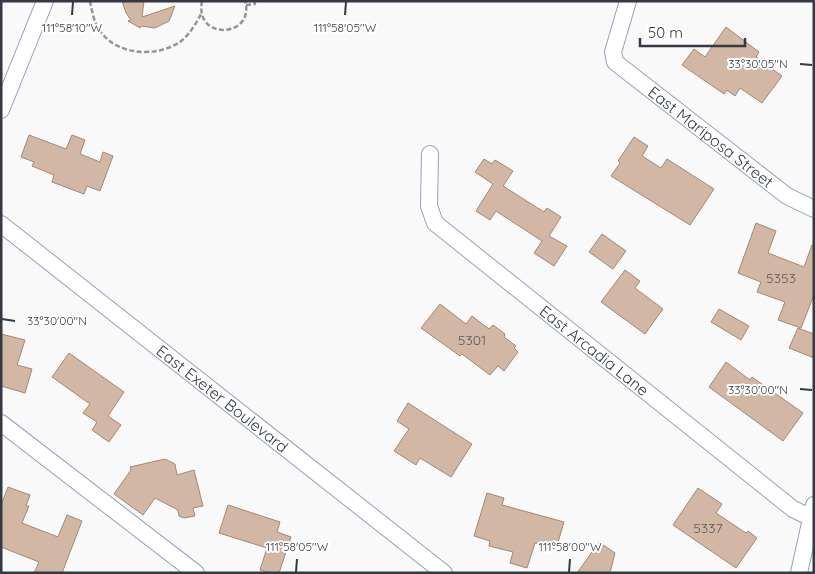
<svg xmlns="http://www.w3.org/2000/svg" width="815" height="574" font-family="Quicksand,sans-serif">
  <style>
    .building { fill: #d2b8a4; stroke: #a18875 }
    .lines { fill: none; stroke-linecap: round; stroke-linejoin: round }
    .minor-casing { stroke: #95a0bb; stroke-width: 18 }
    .path { stroke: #92959b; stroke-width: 2.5; stroke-dasharray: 5 2.5; stroke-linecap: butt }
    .minor { stroke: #fff; stroke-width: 16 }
    .ticks { fill: none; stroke: #343944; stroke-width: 2 }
    .labels { text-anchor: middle; stroke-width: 4; stroke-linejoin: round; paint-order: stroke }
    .number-label { font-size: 14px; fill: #5c595c }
    .street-label { font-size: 16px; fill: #343944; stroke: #fff }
    .ticks-label { font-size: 12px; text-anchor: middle; fill: #343944; stroke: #fff; stroke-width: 4; stroke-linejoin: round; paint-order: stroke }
  </style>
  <rect width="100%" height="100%" fill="#f9f9f9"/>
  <path class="building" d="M122 1H144L142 17 175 6 169 21 155 28 141 26 140 28 128 21 131 20 126 13Z
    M726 27 759 52 756 57 782 76 762 103 740 88 735 96 727 90 724 94 682 65 694 49 705 57Z
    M29 135 66 149 72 135 85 140 80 154 100 162 103 152 113 156 100 191 87 186 84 194 52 182 54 175 32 166 34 162 21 157Z
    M634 137 648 146 642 156 661 168 667 159 714 189 690 225 611 176 620 163 618 161Z
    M484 159 492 164 495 160 513 171 503 186 544 212 547 208 561 217 549 236 567 246 554 266 534 253 542 241 496 211 490 220 476 211 493 184 475 172Z
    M756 223 776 231 768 253 804 267 812 245H814V295L801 328 778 320 785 302 757 292 761 282 738 273Z
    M602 234 626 251 613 269 589 252Z
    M625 270 640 281 635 288 663 309 645 334 601 302Z
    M440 304 466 324 472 316 489 329 493 325 505 334 504 337 516 346 514 348 518 352 504 371 498 366 490 375 462 354 460 356 421 328Z
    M719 309 749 326 741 340 711 322Z
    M798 328 814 334V358L789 348Z
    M1 334 25 340 17 365 32 369 25 393 1 386Z
    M69 353 124 392 108 416 121 425 109 442 92 430 97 422 83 413 90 404 52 377Z
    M726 362 750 380 752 377 803 413 783 441 709 387Z
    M408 403 472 444 451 477 420 458 416 465 394 451 409 429 397 421Z
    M165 459 175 464 177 475 194 470 203 506 193 508 195 516 184 518 179 516 178 510 155 498 143 515 114 494 131 470 130 467Z
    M8 487 30 495 26 506H29L22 523 58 537 67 515 82 521 62 573H34L39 562 1 547V505Z
    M698 488 722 504 716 513 746 533 748 531 757 538 736 568 673 525Z
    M487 493 504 498 502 505 564 522 556 549 535 543 527 568 510 563 513 552 489 546 490 541 474 536Z
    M228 505 280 522 277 532 291 537 279 573H270L260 570 267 548 219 533Z
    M599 542 615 553 610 573H577Z"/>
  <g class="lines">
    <defs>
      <g id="minor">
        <path id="s1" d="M628 1 613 52 615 62 787 196 814 209"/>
        <path d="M1 110 45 1"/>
        <path id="s2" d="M430 154 429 206 435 223 793 509 814 519"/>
        <path id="s3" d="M1 224 444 573"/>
        <path d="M1 423 196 573"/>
        <path d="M799 573 814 505"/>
      </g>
    </defs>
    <use href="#minor" class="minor-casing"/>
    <path class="path" d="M90 1C92 11 94 23 100 31 117 55 155 58 180 42 189 35 196 24 201 14
      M202 1C194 42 256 37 245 1
      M246 5 255 4 254 1"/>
    <use href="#minor" class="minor"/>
  </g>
  <path class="ticks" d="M72 15 73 2M345 15 346 2M800 64 812 65M2 319 15 321M800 389 812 390M296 572 297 559M569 572 570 559"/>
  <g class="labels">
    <g class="number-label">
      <text x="781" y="283">5353</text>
      <text x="472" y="345">5301</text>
      <text x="708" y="533">5337</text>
    </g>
    <g class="street-label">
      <text dy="6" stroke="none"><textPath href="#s1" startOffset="185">East Mariposa Street</textPath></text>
      <text dy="6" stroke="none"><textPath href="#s2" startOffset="274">East Arcadia Lane</textPath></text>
      <text dy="6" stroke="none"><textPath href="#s3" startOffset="282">East Exeter Boulevard</textPath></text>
    </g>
  </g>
  <g class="ticks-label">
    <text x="72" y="32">111°58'10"W</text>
    <text x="345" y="32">111°58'05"W</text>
    <text x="758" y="68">33°30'05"N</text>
    <text x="57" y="325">33°30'00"N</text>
    <text x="758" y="394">33°30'00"N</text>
    <text x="297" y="551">111°58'05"W</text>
    <text x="570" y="551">111°58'00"W</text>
  </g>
  <rect width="815" height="574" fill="none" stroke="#343944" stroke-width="5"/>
  <path d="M640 38v8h105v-8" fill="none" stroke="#343944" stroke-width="2.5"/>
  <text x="648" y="38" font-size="15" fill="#343944" stroke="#ffffff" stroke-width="4" paint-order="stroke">50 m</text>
</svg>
